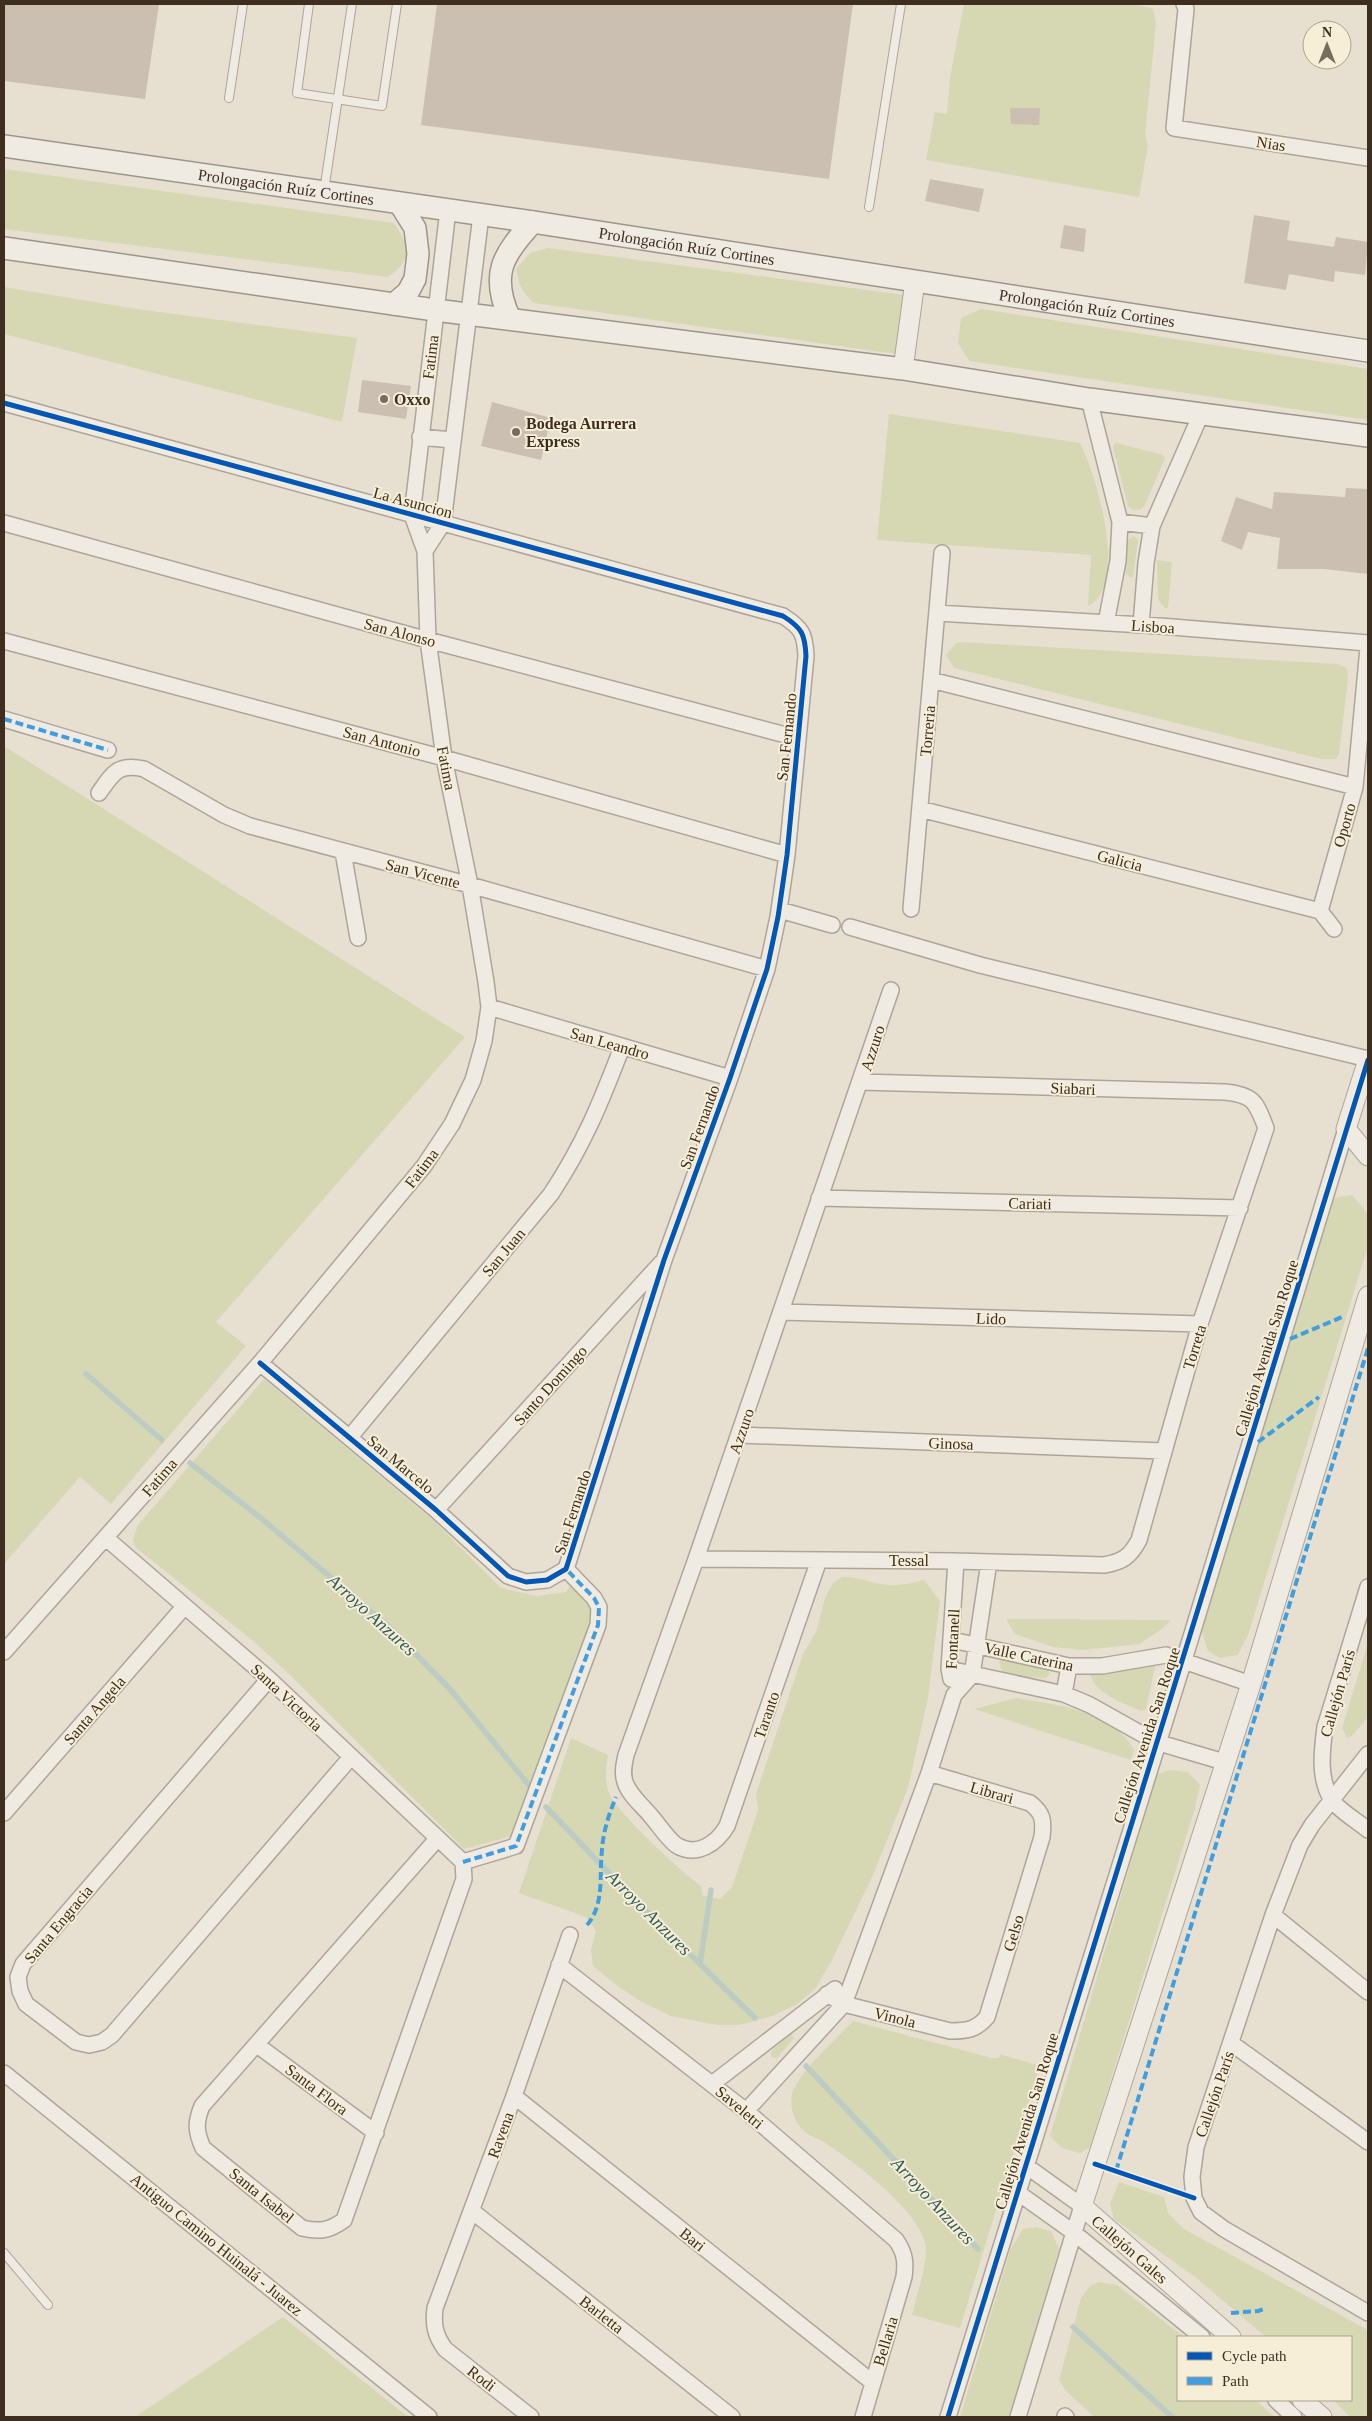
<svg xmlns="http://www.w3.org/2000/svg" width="1372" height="2421" font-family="Georgia,serif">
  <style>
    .green { fill: #d6d7b3 }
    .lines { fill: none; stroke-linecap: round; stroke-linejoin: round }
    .stream { stroke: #bcccc2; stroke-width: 5.5 }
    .building { fill: #cbbfb2 }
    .service-casing { stroke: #ada599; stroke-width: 10 }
    .minor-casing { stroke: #ada599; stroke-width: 18 }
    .tertiary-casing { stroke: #ada599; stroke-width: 21 }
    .secondary-casing { stroke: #9c958a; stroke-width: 24 }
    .service { stroke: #efebe3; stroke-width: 8 }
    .minor { stroke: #efebe3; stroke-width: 15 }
    .tertiary { stroke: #efebe3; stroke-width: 19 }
    .secondary { stroke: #efebe3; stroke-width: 21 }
    .quiet { stroke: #3f9de0; stroke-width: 4; stroke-dasharray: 8 4; stroke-linecap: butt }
    .cycleway-casing { stroke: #f7eed8; stroke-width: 8 }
    .cycleway { stroke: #0057b8; stroke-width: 5 }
    .poi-dot { fill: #786c5e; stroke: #f7eed8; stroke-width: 2 }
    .labels { text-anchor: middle; stroke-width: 4; stroke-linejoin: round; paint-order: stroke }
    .street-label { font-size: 16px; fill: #3d2e20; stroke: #f7eed8 }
    .poi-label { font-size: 16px; font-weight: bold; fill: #3d2e20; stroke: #f7eed8; text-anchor: start }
    .water-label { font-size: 18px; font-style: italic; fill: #2f5d5a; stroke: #f7eed8 }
  </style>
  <rect width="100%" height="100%" fill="#e7e0d1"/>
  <path class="green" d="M964 4H1133L1153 9 1156 23 1145 135 1148 145 1139 197 926 160 935 112 947 114 950 78Z
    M4 169 394 223C410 247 414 258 388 277L4 229Z
    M548 248 905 295 896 354 534 303C522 293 519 284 516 269L530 253Z
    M4 287 137 309 357 338 342 422 4 334Z
    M981 309 1368 369V420L969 361 958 343 961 318Z
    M889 414 1080 443C1096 474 1130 587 1088 606L1091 555 877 540Z
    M1116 443 1163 455 1165 458 1144 507C1138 511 1133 511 1128 506L1114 451 1113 445Z
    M1134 536 1138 540 1133 577H1129L1126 573 1128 540Z
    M1157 560 1172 562 1168 608H1165L1158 600Z
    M962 642 1338 664 1347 668 1348 679 1339 754 1336 759H1322L954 668 946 655 956 643Z
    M4 746 465 1037 216 1322 246 1346 111 1504 80 1477 4 1564Z
    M1352 1195 1368 1214V1246L1248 1635 1238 1655 1220 1658 1208 1651 1201 1629 1334 1198Z
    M264 1379 436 1523 501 1588 536 1596 566 1592 571 1584 590 1603 594 1610 585 1650 578 1652 536 1776 512 1836 464 1849 289 1674 252 1640 135 1547 133 1539 138 1525Z
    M842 1577C855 1576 868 1582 881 1584 896 1587 909 1584 924 1580L940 1601 928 1698 908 1788 873 1875 831 1962 815 1989 797 2004 773 2016 739 2025H717L671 2016 640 2001 616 1985 593 1966 591 1950 596 1931 586 1917 519 1893 571 1738 608 1755C606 1768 604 1779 609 1793 617 1813 682 1872 701 1886L703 1896 720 1899 732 1887 758 1810 756 1794 803 1654 816 1632 825 1598 833 1583Z
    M1006 1619 1171 1620 1162 1629 1139 1644 1084 1650 1053 1647 1015 1634Z
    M1368 1643V1717L1352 1736 1347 1738 1342 1728Z
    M1005 1656 1048 1669 1050 1674 1046 1678 1003 1676 999 1662Z
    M1156 1662 1146 1709 1141 1711C1123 1702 1096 1695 1090 1674Z
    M1016 1698C1056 1705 1113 1710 1134 1750L1131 1760 974 1709Z
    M1170 1770 1188 1772 1200 1785 1195 1808 1090 2147 1080 2153 1062 2148 1050 2136 1157 1774Z
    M853 2021 992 2058H999L1000 2054 1040 2066 960 2328 912 2315C917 2293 926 2270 926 2248 924 2214 852 2160 825 2143 819 2139 811 2137 805 2132 795 2124 789 2107 792 2094 797 2074 838 2037 853 2021Z
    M791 2033 794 2038 777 2058 771 2057V2052Z
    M1119 2182 1164 2197 1168 2213 1184 2229 1368 2330V2417H1350L1333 2400H1351V2337H1266L1195 2277 1114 2219 1110 2204Z
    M1036 2227 1051 2231 1059 2249 1009 2417H960L1011 2248 1023 2229Z
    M1099 2282 1117 2285 1184 2337H1178V2400H1256L1274 2417H1094L1065 2390 1059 2380 1081 2298 1090 2286Z
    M283 2317 408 2417H135Z"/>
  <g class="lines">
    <path class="stream" d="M86 1374 162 1440
      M190 1463 262 1519 387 1625 450 1689 532 1789
      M546 1807 628 1893 755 2018
      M700 1964 711 1890
      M806 2066 978 2249
      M1073 2327 1172 2417"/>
  </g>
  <path class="building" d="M4 4H159L145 99 4 81Z
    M437 4H853L829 179 421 125Z
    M1010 108H1040L1039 125 1011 124Z
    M930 179 984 189 979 212 925 201Z
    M1254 215 1290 221 1287 240 1334 247 1336 237 1368 242 1365 275 1335 271 1334 282 1289 274 1286 290 1244 283Z
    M1064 225 1086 229 1084 252 1060 248Z
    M362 380 411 386 406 419 358 412Z
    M492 402 551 418 541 460 481 446Z
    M1346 488 1368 489V574L1324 569H1277L1280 538 1248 532 1242 550 1221 541 1236 497 1272 509 1274 492 1345 497Z"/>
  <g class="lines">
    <defs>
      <path id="service" d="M309 4 297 93 382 106 397 4
        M229 98 243 4
        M324 191 352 4
        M869 207 901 4
        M4 2253 48 2305"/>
      <path id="minor" d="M1184 4 1186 9 1174 128 1368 158
        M1089 399 1120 522 1118 561 1106 623
        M4 403 783 616C802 628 805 634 806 656L787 855 778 917 767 969 730 1078 664 1260 566 1569 547 1580 526 1582 508 1576 436 1510 260 1363
        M420 437 452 440
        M1120 522 1152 526
        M4 523 428 640 797 738
        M425 551 443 523 481 215
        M937 613 1160 626 1368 643
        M1141 625 1146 563 1152 526 1201 414
        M4 641 444 758 787 855
        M931 680 1355 787
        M4 719 108 750
        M99 793C113 773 118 763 144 769L224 815 250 826 470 885 767 969
        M920 809 1320 911
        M343 852 358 938
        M911 909 942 553
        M780 910 832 925
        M1320 911 1355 787 1368 648
        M1320 911 1334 929
        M850 927 980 965 1368 1059
        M489 1007 730 1078
        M819 1198 1240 1208
        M781 1312 1200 1324
        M739 1435 1163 1451
        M350 1437 551 1194C584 1144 601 1102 622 1047
        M436 1510 661 1263
        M106 1538 269 1679 463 1862
        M696 1559 956 1561 1104 1565C1122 1562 1130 1557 1139 1540L1200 1324 1266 1128C1256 1102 1254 1095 1225 1092L860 1082
        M819 1560 727 1826C717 1843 697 1858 676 1845 667 1838 658 1824 651 1816 642 1805 629 1795 625 1782 622 1773 624 1764 626 1755L696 1559 891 990
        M1368 1587 1325 1727C1322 1750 1318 1779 1332 1800 1338 1810 1359 1822 1368 1830
        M952 1640 1069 1666H1102L1166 1655 1251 1684
        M4 1652 260 1363 424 1166 452 1124 473 1080 484 1041 489 1007 486 982 470 885 444 758 428 640 425 551 412 515 448 210
        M949 1669 1064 1694 1090 1705 1156 1742 1224 1762
        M269 1679 23 1964 18 1977 20 1991 26 2004 76 2042 89 2045 102 2042 112 2035 351 1757
        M951 1679 949 1669 956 1561
        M1064 1694 1069 1666
        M1368 1754 1312 1825 1300 1845 1273 1915 1196 2147 1192 2177 1194 2198 1201 2212 1224 2229 1368 2313
        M4 1813 184 1607
        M437 1839 202 2106C195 2123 196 2132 203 2148L302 2228C319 2232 329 2231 344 2220L464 1879 463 1862
        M463 1862 516 1846 598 1625 599 1607 594 1598 566 1569
        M1273 1915 1368 1992
        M559 1965 746 2111 896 2240C905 2253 906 2262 904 2277L863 2417
        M827 1994 844 2004 950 2031C967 2031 976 2030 987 2017L1042 1837C1044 1820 1043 1813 1030 1803L929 1773
        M1231 2043 1368 2142
        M257 2045 376 2133
        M4 2073 429 2417
        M712 2084 835 1989
        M514 2096 872 2382
        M746 2111 844 2004 929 1773 954 1695 972 1675 989 1562
        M1017 2192 1073 2232 1202 2337
        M472 2211 732 2417
        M1276 2400 1294 2417
        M1065 2416 1066 2417
        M531 2417 445 2349C435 2335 433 2325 435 2308L514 2096 570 1935
        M948 2417 1184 1660 1346 1129
        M1018 2417 1082 2206 1025 2165"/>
      <path id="tertiary" d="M903 369 915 281
        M1368 1060 1346 1129 1368 1156
        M1231 2337 1082 2206 1251 1684 1368 1296
        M1302 2400 1322 2417"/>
      <g id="secondary">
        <path id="s1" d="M4 146 533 222 1368 351"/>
        <path d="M4 248 435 310 903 369 1089 399 1368 436"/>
        <path d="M394 304 408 292 415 279 418 254 415 228 400 204"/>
        <path d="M510 319C490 275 502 255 533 222"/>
      </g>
    </defs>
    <use href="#service" class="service-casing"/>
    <use href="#minor" class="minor-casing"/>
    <use href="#tertiary" class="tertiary-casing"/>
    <use href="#secondary" class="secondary-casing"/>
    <use href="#service" class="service"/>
    <use href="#minor" class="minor"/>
    <use href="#tertiary" class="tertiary"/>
    <use href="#secondary" class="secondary"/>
    <path class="quiet" d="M4 719 108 750
      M1290 1339 1342 1317
      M1258 1442 1319 1397
      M463 1862 516 1846 598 1625 599 1607 594 1598 566 1569
      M587 1925C605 1904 599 1875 602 1850 603 1832 609 1814 616 1797
      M1116 2171 1368 1348
      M1231 2313 1258 2311 1264 2309"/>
    <defs>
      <path id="cycleway" d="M4 403 783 616C802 628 805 634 806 656L787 855 778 917 767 969 730 1078 664 1260 566 1569 547 1580 526 1582 508 1576 436 1510 260 1363
        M1095 2164 1194 2198
        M948 2417 1368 1060"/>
    </defs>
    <use href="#cycleway" class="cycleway-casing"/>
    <use href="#cycleway" class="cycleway"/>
  </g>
  <g class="poi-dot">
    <circle cx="384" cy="399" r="5"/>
    <circle cx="516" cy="432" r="5"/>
  </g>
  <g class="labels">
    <g class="street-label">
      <text transform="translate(1271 143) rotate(9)" y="6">Nias</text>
      <text dy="6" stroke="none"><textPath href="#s1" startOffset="285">Prolongación Ruíz Cortines</textPath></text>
      <text dy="6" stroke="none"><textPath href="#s1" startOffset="690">Prolongación Ruíz Cortines</textPath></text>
      <text dy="6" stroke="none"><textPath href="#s1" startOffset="1095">Prolongación Ruíz Cortines</textPath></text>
      <text transform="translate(430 357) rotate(-83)" y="6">Fatima</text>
      <text transform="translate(413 502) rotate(15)" y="6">La Asuncion</text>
      <text transform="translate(1153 626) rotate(4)" y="6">Lisboa</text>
      <text transform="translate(400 632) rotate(15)" y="6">San Alonso</text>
      <text transform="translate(927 731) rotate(-85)" y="6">Torreria</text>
      <text transform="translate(786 737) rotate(-84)" y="6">San Fernando</text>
      <text transform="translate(382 741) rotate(15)" y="6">San Antonio</text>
      <text transform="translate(447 768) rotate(79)" y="6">Fatima</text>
      <text transform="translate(1344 825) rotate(-74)" y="6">Oporto</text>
      <text transform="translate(1120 860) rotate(14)" y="6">Galicia</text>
      <text transform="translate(423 873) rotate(15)" y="6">San Vicente</text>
      <text transform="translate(610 1043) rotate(16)" y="6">San Leandro</text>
      <text transform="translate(872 1048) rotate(-72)" y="6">Azzuro</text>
      <text transform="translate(1073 1088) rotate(2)" y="6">Siabari</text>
      <text transform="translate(699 1127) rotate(-70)" y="6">San Fernando</text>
      <text transform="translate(421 1168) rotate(-53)" y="6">Fatima</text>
      <text transform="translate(1030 1203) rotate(1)" y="6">Cariati</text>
      <text transform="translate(503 1252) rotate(-50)" y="6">San Juan</text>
      <text transform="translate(991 1318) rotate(2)" y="6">Lido</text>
      <text transform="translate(1194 1347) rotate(-73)" y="6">Torreta</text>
      <text transform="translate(1266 1348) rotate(-73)" y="6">Callejón Avenida San Roque</text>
      <text transform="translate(550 1385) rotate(-48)" y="6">Santo Domingo</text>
      <text transform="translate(741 1431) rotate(-71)" y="6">Azzuro</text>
      <text transform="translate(951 1443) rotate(2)" y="6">Ginosa</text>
      <text transform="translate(401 1464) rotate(40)" y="6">San Marcelo</text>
      <text transform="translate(159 1477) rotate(-49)" y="6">Fatima</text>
      <text transform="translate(572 1512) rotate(-72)" y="6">San Fernando</text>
      <text x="909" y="1566">Tessal</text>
      <text transform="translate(952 1639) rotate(-87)" y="6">Fontanell</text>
      <text transform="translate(1029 1656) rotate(12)" y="6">Valle Caterina</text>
      <text transform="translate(1337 1693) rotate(-74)" y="6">Callejón París</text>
      <text transform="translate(287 1697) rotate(43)" y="6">Santa Victoria</text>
      <text transform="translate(94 1710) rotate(-49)" y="6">Santa Angela</text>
      <text transform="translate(766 1715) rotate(-71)" y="6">Taranto</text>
      <text transform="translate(1146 1735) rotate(-72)" y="6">Callejón Avenida San Roque</text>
      <text transform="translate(992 1792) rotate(16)" y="6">Librari</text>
      <text transform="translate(58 1924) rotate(-50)" y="6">Santa Engracia</text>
      <text transform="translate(1013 1933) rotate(-73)" y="6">Gelso</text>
      <text transform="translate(895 2017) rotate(14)" y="6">Vinola</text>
      <text transform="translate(317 2089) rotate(37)" y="6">Santa Flora</text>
      <text transform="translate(1214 2094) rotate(-71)" y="6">Callejón París</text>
      <text transform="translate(740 2107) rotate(40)" y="6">Saveletri</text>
      <text transform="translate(1026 2121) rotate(-73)" y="6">Callejón Avenida San Roque</text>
      <text transform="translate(500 2135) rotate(-70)" y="6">Ravena</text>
      <text transform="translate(262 2195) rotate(39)" y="6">Santa Isabel</text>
      <text transform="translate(693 2239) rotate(39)" y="6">Bari</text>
      <text transform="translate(217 2244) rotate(39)" y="6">Antiguo Camino Huinalá - Juarez</text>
      <text transform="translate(1130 2249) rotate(41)" y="6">Callejón Gales</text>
      <text transform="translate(602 2314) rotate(38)" y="6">Barletta</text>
      <text transform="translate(885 2341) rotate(-73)" y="6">Bellaria</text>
      <text transform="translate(482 2378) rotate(38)" y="6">Rodi</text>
    </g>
    <g class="poi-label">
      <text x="394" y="405">Oxxo</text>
      <text x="526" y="429">Bodega Aurrera<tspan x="526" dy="18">Express</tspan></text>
    </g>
    <g class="water-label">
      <text transform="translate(372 1615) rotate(42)" y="6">Arroyo Anzures</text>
      <text transform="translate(649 1913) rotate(45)" y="6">Arroyo Anzures</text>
      <text transform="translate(933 2201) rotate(47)" y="6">Arroyo Anzures</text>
    </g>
  </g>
  <rect width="1372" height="2421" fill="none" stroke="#3d2e20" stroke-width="10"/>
  <rect x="1177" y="2336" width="175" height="65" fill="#f7eed8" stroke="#ada18e"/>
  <rect x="1187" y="2352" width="25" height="8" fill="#0057b8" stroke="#ada18e"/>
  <text x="1222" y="2361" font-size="15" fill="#3d2e20">Cycle path</text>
  <rect x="1187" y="2377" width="25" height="8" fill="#3f9de0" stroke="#ada18e"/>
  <text x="1222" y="2386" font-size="15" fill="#3d2e20">Path</text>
  <g transform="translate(1327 45)"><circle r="24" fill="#f7eed8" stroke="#ada18e"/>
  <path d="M0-4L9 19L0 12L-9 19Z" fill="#786c5e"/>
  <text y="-8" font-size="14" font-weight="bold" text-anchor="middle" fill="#3d2e20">N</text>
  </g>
</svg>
